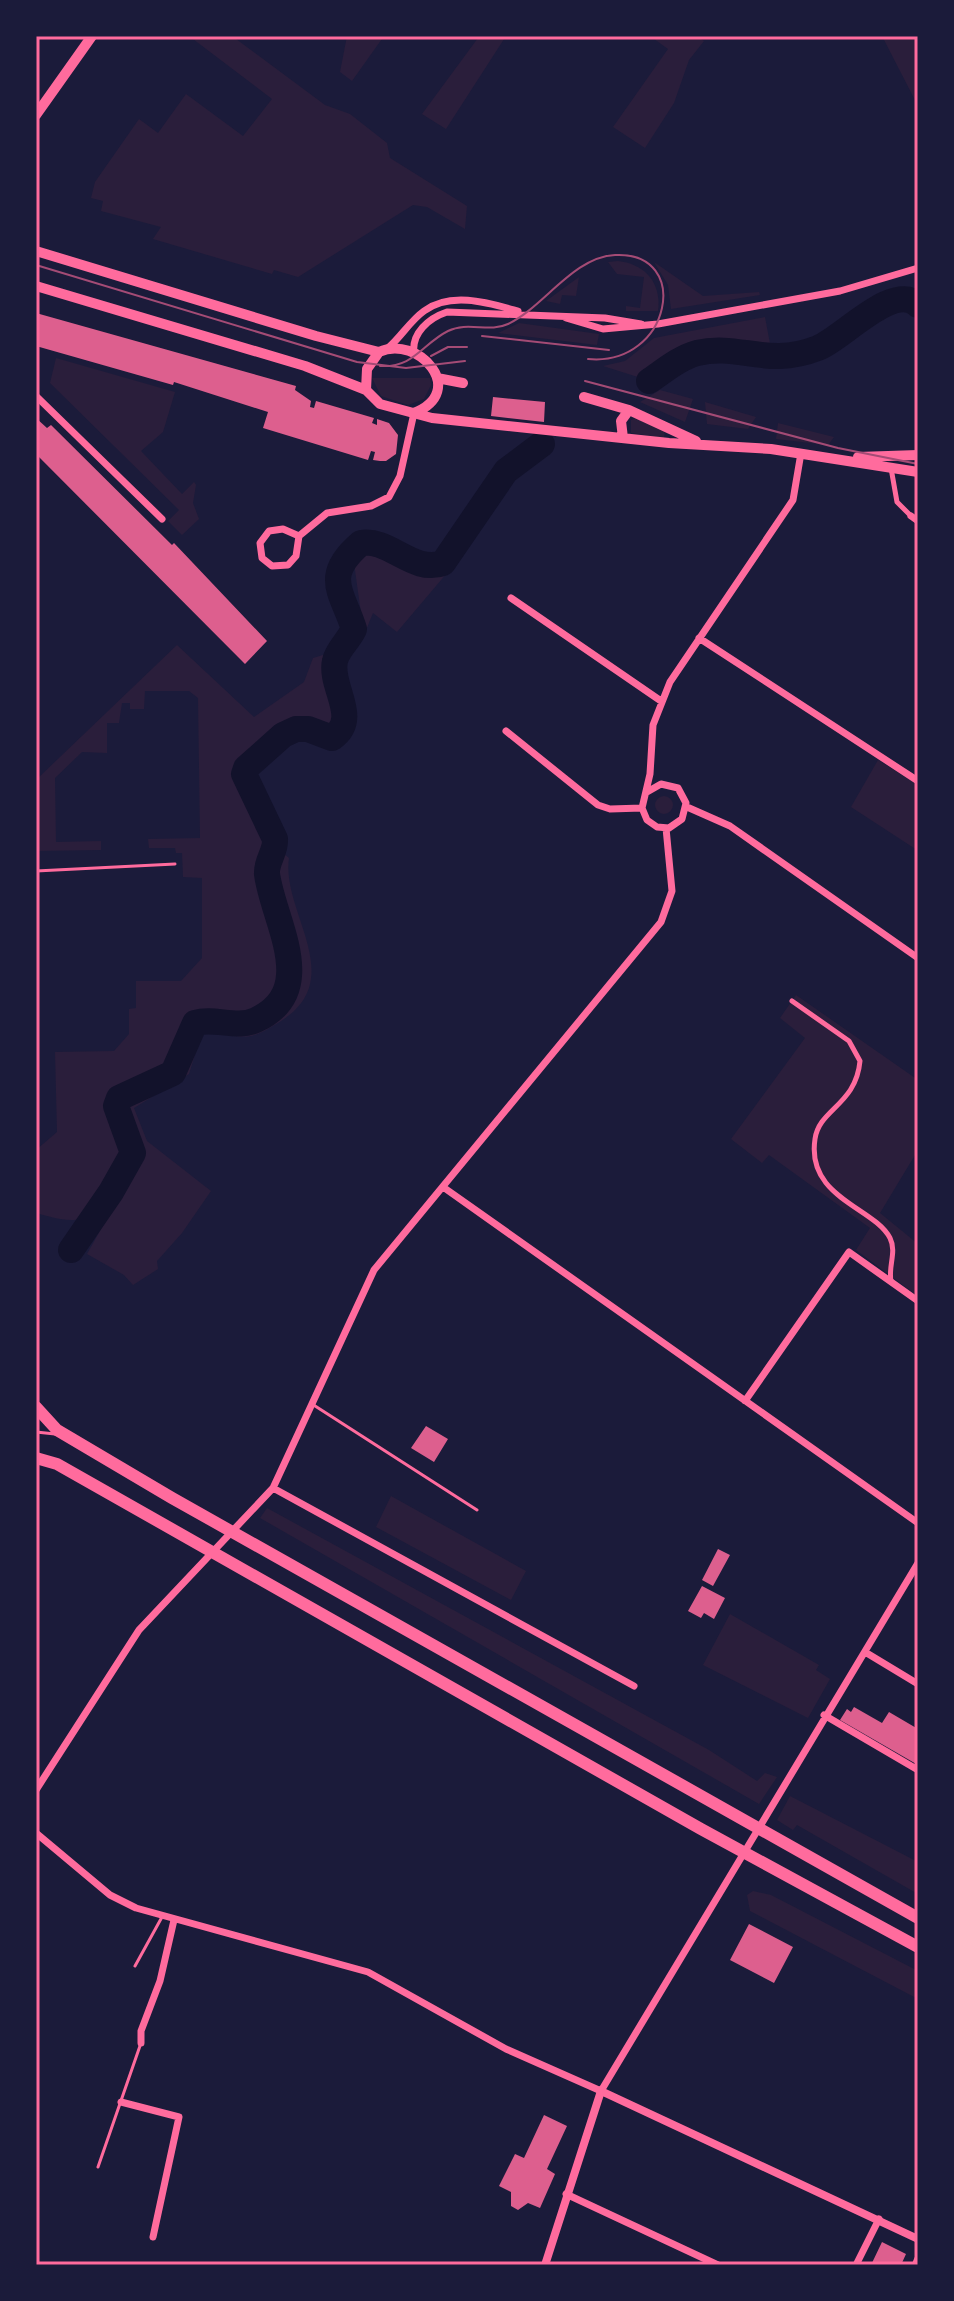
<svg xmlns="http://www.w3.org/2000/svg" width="954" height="2301" font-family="'Nunito Sans',sans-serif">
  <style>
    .green { fill: #2a1e3b }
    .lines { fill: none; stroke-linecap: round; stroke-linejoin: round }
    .river { stroke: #12122b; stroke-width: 26 }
    .building { fill: #dd5f8e }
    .service { stroke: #ff6b9d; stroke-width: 3 }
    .pedestrian { stroke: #ff6b9d; stroke-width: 5 }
    .minor { stroke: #ff6b9d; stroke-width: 7 }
    .tertiary { stroke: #ff6b9d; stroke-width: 8 }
    .secondary { stroke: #ff6b9d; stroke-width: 10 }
    .motorway { stroke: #ff6b9d; stroke-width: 12 }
    .tram { stroke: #a44b75; stroke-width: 2 }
    .neatline { fill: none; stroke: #ff6b9d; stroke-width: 3 }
  </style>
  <rect width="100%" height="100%" fill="#1b1b3a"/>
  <path class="green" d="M189 36H232L325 105 350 114 387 143 390 158 467 206 465 229 427 207 413 205 298 277 274 270 272 274 153 239 161 227 101 211 103 201 91 198 95 182 139 119 158 133 186 94 243 136 272 99Z
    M347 36H384L352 81 340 72Z
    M475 36H506L446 129 422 114 478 38Z
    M650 36H696L704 41 689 60 674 103 645 148 613 127 668 49Z
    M882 36H918V106Z
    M618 261C645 264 662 283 658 311H626V306L640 308 644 277 617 274 608 262Z
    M654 262 703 296 759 292 760 295 671 309 668 285Z
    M579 277 576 296 562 295 560 304 546 301Z
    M765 317 771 349 698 348 641 378 603 366 625 361 654 338Z
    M519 323 599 334 597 345 498 333Z
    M56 358 175 392 163 432 141 451 182 494 194 482 196 485 193 503 199 519 182 535 168 521 179 510 50 383Z
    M372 378H430L431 385 424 399 408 405 381 396Z
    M660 390 693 399 685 422 640 402Z
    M705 402 756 417 748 429 707 424Z
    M636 418 665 431 664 438 631 433V420Z
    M778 423 834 437 828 445 776 439Z
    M368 551C407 558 413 584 458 560L397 632 373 613 364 635 354 563 357 557Z
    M177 645 254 717 304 682 313 658 323 655 325 660 329 656C331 677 351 718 327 731 318 728 312 721 303 719 284 715 246 753 235 767L269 835V845L259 864C275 915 308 981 251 1016L191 1019 182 1030 169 1070 126 1085 113 1096 110 1111 127 1153 90 1214C76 1226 52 1217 36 1213V1150L57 1132 55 1052 114 1051 129 1034V1009L136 1008V981H181L202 958V878L183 877 182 853H176L175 848H149L148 839 200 838 198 698 189 691H145L144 709H130V703H122L119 723H107V753L82 752 55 778 56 842 101 841V850L36 851V780Z
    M878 760 918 785 917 850 851 807Z
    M655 805a9 9 0 1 1 18 0a9 9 0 1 1-18 0Z
    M282 852 289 858C281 911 347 976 284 1019 275 1025 263 1033 251 1036 236 1039 218 1030 202 1032L189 1074 134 1108 147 1141 211 1191 182 1233 157 1261 158 1269 133 1285 124 1275 87 1254 139 1161 123 1103C140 1090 171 1087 185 1068 195 1054 190 1038 201 1025 216 1023 229 1031 244 1028 259 1025 270 1016 280 1006 327 959 255 896 282 852Z
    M796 995 918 1080V1150L880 1213 918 1244 915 1294 856 1250 870 1228 769 1155 762 1163 731 1139 805 1038 780 1018Z
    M391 1496 526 1571 511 1600 376 1527Z
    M267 1508 709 1750 757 1781 765 1773 777 1777 759 1804 260 1518Z
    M730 1614 819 1665 816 1670 830 1679 808 1718 703 1665Z
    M790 1796 918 1862V1894L797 1825 793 1830 777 1820Z
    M753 1891 771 1895 918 1971V1999L750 1911 747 1895Z"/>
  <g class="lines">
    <path class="river" d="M649 381C664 371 679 358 697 353 740 343 767 368 818 348 842 339 894 281 918 305
      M71 1250 111 1192 133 1153 116 1106 119 1098 173 1073 195 1023C215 1017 236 1029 256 1020 320 990 273 921 267 874 266 861 276 852 275 839L244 774 246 768 283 735 296 729H308L332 738C361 718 329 687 335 661 337 650 349 640 354 629 343 593 321 577 361 543 389 538 413 574 443 563L506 471 542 444"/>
  </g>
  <path class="building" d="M36 313 296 386 295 390 311 401 310 407 314 408 316 401 374 418 372 423 377 425V419L389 423 398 435 396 454 386 461H380L373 460 375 452 371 451 368 460 263 428 268 412 174 382 173 385 36 346Z
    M493 397 545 402 544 422 491 416Z
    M36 418 47 428 51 425 172 545 174 543 267 641 245 664 36 454Z
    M426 1426 448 1439 434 1462 411 1448Z
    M718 1549 730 1555 713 1586 702 1580Z
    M702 1586 725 1598 714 1619 704 1613 701 1618 688 1611Z
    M854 1707 882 1723 889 1712 918 1729V1765L840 1720 847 1709 851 1712Z
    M749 1924 793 1947 774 1983 730 1960Z
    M544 2115 567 2126 547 2169 555 2174 540 2208 528 2203 518 2210 511 2206V2192L499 2186 515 2154 524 2158Z
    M882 2242 906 2254 901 2265H871Z"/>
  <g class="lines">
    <path class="service" d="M36 871 175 864
      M312 1404 477 1510
      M36 1432 55 1434
      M135 1966 162 1917
      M98 2167 141 2043"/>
    <path class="pedestrian" d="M891 468 897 502 911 516
      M792 1001 849 1041 860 1061C856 1105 819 1109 815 1139 806 1198 874 1207 890 1238 897 1252 888 1266 891 1281
      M914 2265 918 2256"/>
    <path class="minor" d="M566 318 603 329 658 324 840 291 918 268
      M388 348C401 337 410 321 424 311 451 291 489 303 518 311
      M414 354C411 333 429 318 447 312L605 318 641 324
      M36 396 162 519
      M911 516 918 521
      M299 536 283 529 269 531 260 543 262 558 272 566 288 565 296 556 299 536 327 513 371 506 389 497 400 476 414 413
      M511 598 661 701
      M699 638 918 781
      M506 731 598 805 610 809 642 808
      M647 792 661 784 678 788 686 803 682 819 669 828 657 827 647 820 642 808 650 774 653 725 670 682 793 500 801 453
      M687 807 730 826 918 958
      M443 1187 918 1523
      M745 1401 849 1252 918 1301
      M273 1488 634 1686
      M865 1652 918 1684
      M824 1715 918 1770
      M36 1790 139 1630 273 1488 374 1270 661 922 672 891 666 828
      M36 1833 110 1895 136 1908 368 1972 506 2049 601 2091 918 1563
      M141 2043V2031L160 1981 174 1920
      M121 2102 179 2117 153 2237
      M566 2194 718 2265
      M856 2265 879 2219"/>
    <path class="tertiary" d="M545 2265 601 2091 918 2239"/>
    <path class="secondary" d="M36 115 92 36
      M36 251 316 336 379 352
      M36 286 305 366 366 390 380 404 432 418 669 443 771 449 918 472
      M437 378 463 383
      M366 390 367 369 379 352C418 334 469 391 414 413
      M584 397 629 410 696 441
      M623 438 621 421 629 410
      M858 457 918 455"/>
    <path class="motorway" d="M36 1407 57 1430 172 1498 918 1918
      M36 1458 57 1464 701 1829 918 1947"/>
    <path class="tram" d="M36 265 357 362 406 368 465 361
      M482 336 609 350
      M431 356 448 347H467
      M380 366C414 368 422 344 448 331 468 321 489 333 508 324 544 307 573 257 615 255 693 251 671 367 588 359
      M585 381 838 448 918 464"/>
  </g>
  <rect width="954" height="2301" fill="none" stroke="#1b1b3a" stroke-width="76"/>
  <rect x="38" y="38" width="878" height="2225" class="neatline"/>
</svg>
